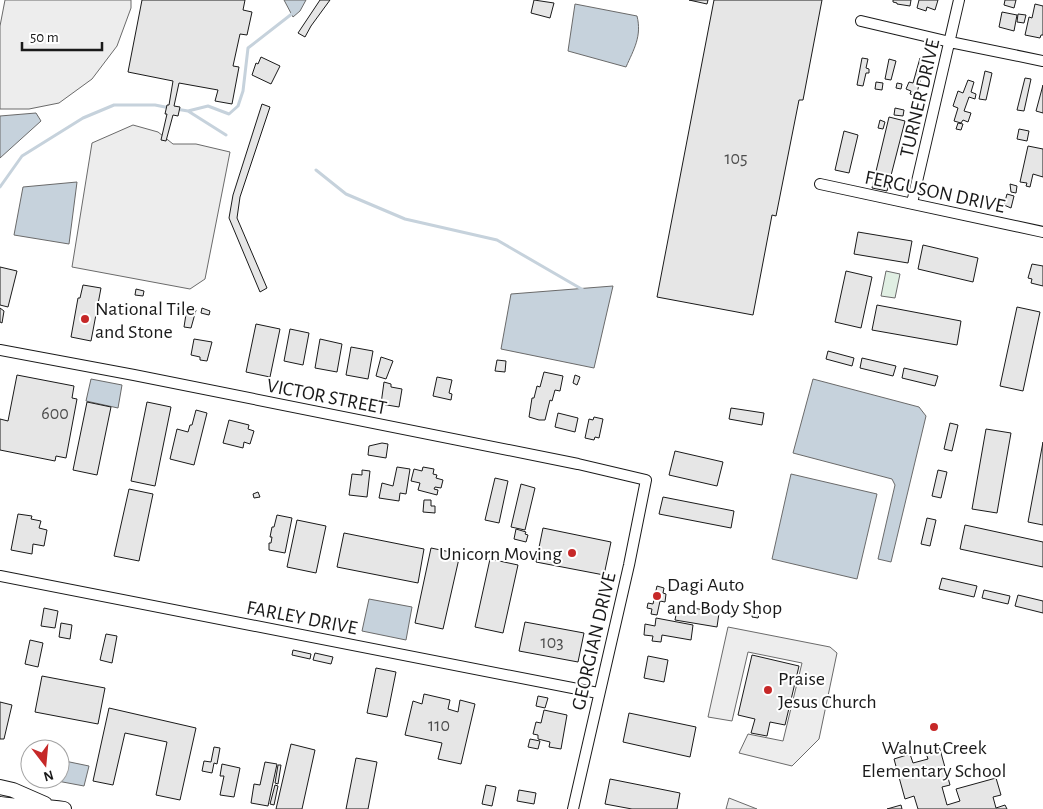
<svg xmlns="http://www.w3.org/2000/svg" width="1043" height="809" font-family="'Alegreya Sans',sans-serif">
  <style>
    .green { fill: #e0efe3; stroke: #6a6a6a }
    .parking { fill: #ededed; stroke: #6a6a6a }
    .water { fill: #c6d2dc; stroke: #6a6a6a }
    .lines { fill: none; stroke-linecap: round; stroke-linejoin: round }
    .stream { stroke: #c6d2dc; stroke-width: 3 }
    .building { fill: #e6e6e6; stroke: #1a1a1a }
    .minor-casing { stroke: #1a1a1a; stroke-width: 12 }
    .secondary-casing { stroke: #1a1a1a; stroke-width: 16 }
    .minor { stroke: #fff; stroke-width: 10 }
    .secondary { stroke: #fff; stroke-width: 14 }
    .poi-dot { fill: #c62828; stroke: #fff; stroke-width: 2 }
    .labels { text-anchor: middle; stroke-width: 4; stroke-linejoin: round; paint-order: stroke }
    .number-label { font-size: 18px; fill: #4d4d4d }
    .street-label { font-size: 20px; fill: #1a1a1a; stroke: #fff }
    .poi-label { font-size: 20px; fill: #1a1a1a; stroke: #fff; text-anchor: start }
  </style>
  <rect width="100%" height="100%" fill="#fff"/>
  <path class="green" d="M886 271 900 274 895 298 881 296Z"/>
  <path class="parking" d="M5 0H131V8L117 46 92 79 59 103 29 109H0V26Z
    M133 125 158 132 173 144H196L230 152 205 279 190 289 72 267 92 143Z
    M728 627 830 647 837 653 819 739 792 766 739 753 748 734 783 741 802 663 748 652 732 721 708 717Z
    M729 798 757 809H726Z"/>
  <path class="water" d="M284 0H306L300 11 293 17Z
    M575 4 637 16C642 36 634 49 626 67L568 51Z
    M36 113 41 121 0 158V116Z
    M77 182 69 244 14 235 23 187Z
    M613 286 594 368 501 349 511 294Z
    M91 379 122 385 118 408 86 401Z
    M813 379 919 407 926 416 891 562 878 559 895 485 892 479 793 453Z
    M791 474 877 494 857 579 772 559Z
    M369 599 412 607 406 640 362 631Z
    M60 760 89 766 84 786 52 780 60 779Z"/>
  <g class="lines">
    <path class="stream" d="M176 109 188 111 226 135
      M188 111 208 106 229 114 238 106 243 91 248 48 293 13
      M316 170 346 194 405 219 497 240 585 291
      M0 187 22 156 83 118 114 105H155L170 108"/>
  </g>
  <path class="building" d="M142 0H245L243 10 252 12 247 35 240 34 233 66 239 67 232 104 215 101 218 90 179 83 174 106 180 107 178 116 173 115 166 141 161 140 167 114H165L167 105H169L173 81 128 72Z
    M320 0H330L311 26 305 37 298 33Z
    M534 0 554 3 550 18 531 13Z
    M689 0H708L707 4Z
    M714 0H822L803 100H799L776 216 772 215 753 315 657 297Z
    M893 0H911L910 6 897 4V3L893 2Z
    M919 0H938L935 10 927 7 926 11 917 8Z
    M1005 0H1016L1014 8 1004 5Z
    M1035 4 1043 6V35H1041L1040 38 1025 35 1029 17 1032 18Z
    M1002 12 1017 15 1014 31 999 27Z
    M1018 14 1026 15 1024 23 1017 22Z
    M261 57 280 66 271 84 252 75 256 63 258 64Z
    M862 58 868 59 866 68 869 69V73H866L863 86 857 85Z
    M920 58 926 60 916 96 910 94 911 91 906 89 909 82 913 83Z
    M889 59 896 61 891 80 885 79Z
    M985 71 992 73 986 100 979 99Z
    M1025 78 1031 79 1024 111 1017 110Z
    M968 80 974 82 971 92 976 94 975 99 969 97 964 111 971 113 968 122 963 120 961 123 954 121 958 108 953 106 958 91 963 93Z
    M876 82 883 83 882 90 875 89Z
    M897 83 902 84 901 89 896 88Z
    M1043 85V113L1036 111Z
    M262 104 270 107 240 197 237 218 267 288 260 292 229 218 233 195Z
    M895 108 904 110 903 116 894 115Z
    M889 117 905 121 887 191 872 188Z
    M880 120 885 122 883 129 878 128Z
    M958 123 963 124 961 130 956 129Z
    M1019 129 1029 131 1027 141 1017 139Z
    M844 131 858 135 849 173 835 170Z
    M1028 146 1043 149V177L1033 174 1030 187 1026 186 1027 183 1020 182Z
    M1010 184 1017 186 1016 193 1011 192Z
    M1007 194 1014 196 1011 208 1004 205Z
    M858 232 912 241 908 263 854 254Z
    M923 245 978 258 973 282 918 269Z
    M1032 264 1043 266V286L1031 283 1032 279 1028 278Z
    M0 267 17 271 8 307 0 305Z
    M846 271 872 277 861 328 835 322Z
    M83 285 101 288 91 341 71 337 78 298H80Z
    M136 289 144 291 143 296 135 295Z
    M877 305 961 321 957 345 872 330Z
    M1017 307 1040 312 1023 391 1000 386Z
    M0 308 4 311 2 323 0 322Z
    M187 308 196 310 191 328 184 327Z
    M202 308 210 311 209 315 201 313Z
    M256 324 280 329 270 377 246 372Z
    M290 329 309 333 303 365 284 361Z
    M194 339 212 342 207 361 200 360V357L191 355Z
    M320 339 342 344 337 372 315 368Z
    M351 347 373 351 368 379 346 375Z
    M828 351 854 358 852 366 826 359Z
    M381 357 393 361 386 379 376 376Z
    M862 358 896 366 893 376 860 368Z
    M497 360 506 361 505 372 495 371Z
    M904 368 938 376 935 386 902 378Z
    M544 372 563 376 560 391 555 390 552 401 550 400 545 420H539L529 417 532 398H534L537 386 540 387Z
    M17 375 74 386 72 398 77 399 66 458 56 456 55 461 0 450V419L8 421Z
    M575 375 580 377 577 385 573 383Z
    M437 377 452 380 449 393 452 394 451 400 433 396Z
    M384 382 391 384V387L402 389 399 407 381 404Z
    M87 402 111 407 97 475 73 470Z
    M147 402 171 407 155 486 131 481Z
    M731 408 764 413 762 425 729 419Z
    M196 410 207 413 194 465 170 459 177 429 188 432 190 425H192Z
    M558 413 578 418 575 432 555 427Z
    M594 417 603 419 599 438 595 437 594 440 585 438 589 419 593 420Z
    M229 420 249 425 248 429 254 431 250 444 244 442 243 448 223 443Z
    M950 423 958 425 952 451 944 449Z
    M986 429 1011 433 997 513 972 509Z
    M1043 442V525L1028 522Z
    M382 443 388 444 386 458 368 455 369 446Z
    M675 451 723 462 717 486 669 475Z
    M397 467 410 469 406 494 400 493 399 501 379 498 382 483 393 486Z
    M423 467 434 469 433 474 437 475 436 478 443 480 441 488 435 487 434 489 438 490 437 495 418 490 420 483 411 481 414 469 422 471Z
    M362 470 370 471 367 497 349 495 352 474 362 475Z
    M938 470 947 472 941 498 932 496Z
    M495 478 508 481 499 523 485 520Z
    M521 484 535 488 525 530 511 527Z
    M129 489 153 494 139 561 114 556Z
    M258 492 260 497 254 498 253 494Z
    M663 497 734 511 731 528 659 514Z
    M424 500H431V506H435V513L423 512Z
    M18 514 32 516 31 519 41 521 39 528 47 530 44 546 33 544 32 554 11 550Z
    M277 515 292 518 285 553 269 550V543H271L272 537H270L272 527H274Z
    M927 518 936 520 930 546 921 544Z
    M297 520 326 526 316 573 287 567Z
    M965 525 1043 542V567L960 549Z
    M543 528 611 542 604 575 536 562Z
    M516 529 526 532 525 534 528 535 526 542 514 539Z
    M344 533 424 549 418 583 337 567Z
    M431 548 460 554 443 629 415 623Z
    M490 559 518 565 503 633 475 627Z
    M942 578 977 586 974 597 939 589Z
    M657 586 664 588 663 593 666 594 665 602 660 601 657 615 651 614 652 609 647 608 648 603 653 604Z
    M984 590 1010 596 1008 604 982 598Z
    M1018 595 1043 601V613L1015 606Z
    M678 605 719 613 717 627 675 620Z
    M754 607 761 609 758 618 752 617Z
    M44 608 58 611 55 628 41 626Z
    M656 618 693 625 691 640 662 635 661 642 652 641 653 636 644 635 645 624 655 626Z
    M525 622 584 633 578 662 519 651Z
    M61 623 72 625 70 639 59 637Z
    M106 634 117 636 112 663 100 660Z
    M30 640 43 643 38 667 25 664Z
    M293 650 311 654 310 659 292 655Z
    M315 653 333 657 331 664 313 660Z
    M752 655 799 666 785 725 770 722 767 736 751 733 755 719 738 715Z
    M648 656 668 660 664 682 644 678Z
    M376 668 396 672 387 717 367 713Z
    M42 676 105 688 98 724 35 712Z
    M424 694 450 700 448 709 458 712 460 700 475 704 461 764 438 759 442 743 405 735 413 701 422 704Z
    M538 696 548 698 545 708 536 706Z
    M0 702 12 705 4 739H0Z
    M109 708 196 728 180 800 156 795 167 742 125 733 113 785 93 781Z
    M544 710 567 715 561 749 549 747 550 742 538 739V735L533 734 536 722 541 723Z
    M629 713 696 727 690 757 623 742Z
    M530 739 540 741 538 749 528 747Z
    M291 744 315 750 302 809H276Z
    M939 746 950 785 942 787 947 805 960 801 956 789 996 778 1001 795 993 797 996 808 1005 805 1007 809H918L914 796 905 799 894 759 910 754 913 763 928 759 925 750Z
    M214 747 220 748 217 764 214 763 212 773 202 771 204 761 211 762Z
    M356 758 377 762 368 809H346Z
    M265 762 277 764 268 806 251 803 254 784 260 785Z
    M222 764 240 768 234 797 220 795 224 776H220Z
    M278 765H281L278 784 275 783Z
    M610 779 680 793 677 809H632L605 804Z
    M275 785 278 786 274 805 270 804Z
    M486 785 496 787 492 806 482 804Z
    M519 790 536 793 534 804 517 801Z
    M901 805 902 809H887Z"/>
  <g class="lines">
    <defs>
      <path id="minor" d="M861 21 950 42 1043 61
        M820 184 1043 232
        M912 203 959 0
        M0 350 134 375 578 464 646 480 629 565 573 809
        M0 576 598 693"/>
      <path id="secondary" d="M0 787 13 790 45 804
        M0 804C21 808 43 805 64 809"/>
    </defs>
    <use href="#minor" class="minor-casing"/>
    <use href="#secondary" class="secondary-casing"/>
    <use href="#minor" class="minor"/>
    <use href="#secondary" class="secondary"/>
  </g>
  <g class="poi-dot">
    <circle cx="85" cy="319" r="5"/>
    <circle cx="572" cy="553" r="5"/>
    <circle cx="657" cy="596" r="5"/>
    <circle cx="768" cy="690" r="5"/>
    <circle cx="934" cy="727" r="5"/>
  </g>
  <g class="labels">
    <g class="number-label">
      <text x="736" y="164">105</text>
      <text x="55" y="419">600</text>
      <text x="552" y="648">103</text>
      <text x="439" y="731">110</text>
    </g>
    <g class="street-label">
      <text transform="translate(919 98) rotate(-77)" y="7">TURNER DRIVE</text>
      <text transform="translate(935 191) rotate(12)" y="7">FERGUSON DRIVE</text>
      <text transform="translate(327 396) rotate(11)" y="7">VICTOR STREET</text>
      <text transform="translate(302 617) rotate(11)" y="7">FARLEY DRIVE</text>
      <text transform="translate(593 641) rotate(-77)" y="7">GEORGIAN DRIVE</text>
    </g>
    <g class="poi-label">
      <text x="95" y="315">National Tile<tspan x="95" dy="23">and Stone</tspan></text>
      <text x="562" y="560" text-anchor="end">Unicorn Moving</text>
      <text x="667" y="591">Dagi Auto<tspan x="667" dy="23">and Body Shop</tspan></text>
      <text x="778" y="685">Praise<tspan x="778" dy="23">Jesus Church</tspan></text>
      <text x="934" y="754" text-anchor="middle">Walnut Creek<tspan x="934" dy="23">Elementary School</tspan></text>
    </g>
  </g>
  <g transform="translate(45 764) rotate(164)"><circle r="24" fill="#ffffff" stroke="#a3a3a3"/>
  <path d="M0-4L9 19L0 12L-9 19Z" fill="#c62828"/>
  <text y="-8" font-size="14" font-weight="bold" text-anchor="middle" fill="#1a1a1a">N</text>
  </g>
  <path d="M22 42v8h80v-8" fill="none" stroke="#1a1a1a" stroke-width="2.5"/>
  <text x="30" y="42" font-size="15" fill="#1a1a1a" stroke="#ffffff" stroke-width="4" paint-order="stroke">50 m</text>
</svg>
